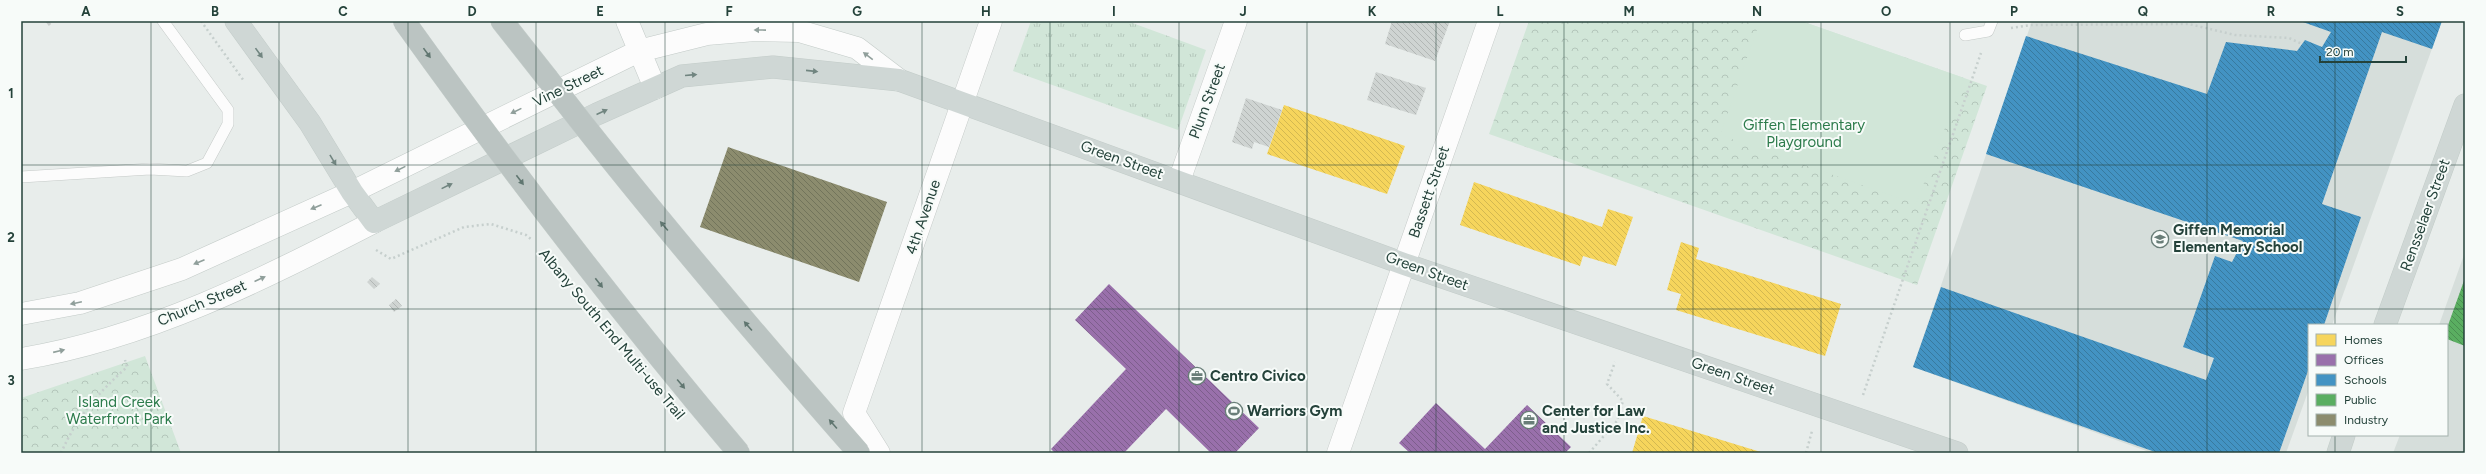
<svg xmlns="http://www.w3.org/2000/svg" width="2486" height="474" font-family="Figtree,sans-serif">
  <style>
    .built { fill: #d6dedb }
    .grass { fill: url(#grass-tufts) }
    .park { fill: url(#park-crowns) }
    .pitch { fill: #d1e6d8 }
    .homes { fill: url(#homes-back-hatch) }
    .offices { fill: url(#offices-back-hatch) }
    .schools { fill: url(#schools-back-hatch) }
    .public { fill: url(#public-back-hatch) }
    .industry { fill: url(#industry-back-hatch) }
    .building { fill: url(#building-back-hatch) }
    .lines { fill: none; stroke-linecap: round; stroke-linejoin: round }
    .lane-casing { stroke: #c5cac8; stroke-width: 12 }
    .street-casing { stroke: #c5cac8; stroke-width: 23 }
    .secondary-casing { stroke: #c3cbc8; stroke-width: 23 }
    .primary-casing { stroke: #c3ccc9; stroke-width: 23 }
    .highway-casing { stroke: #c3ccc9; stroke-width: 23 }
    .path { stroke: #c6cfcd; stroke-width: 2.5; stroke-dasharray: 2 3; stroke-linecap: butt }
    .lane { stroke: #fcfcfc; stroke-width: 11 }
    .street { stroke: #fcfcfc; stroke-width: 22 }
    .secondary { stroke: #fcfcfc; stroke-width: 22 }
    .primary { stroke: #cfd7d5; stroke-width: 22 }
    .highway { stroke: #bbc4c2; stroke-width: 22 }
    .rail { stroke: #c9cdcc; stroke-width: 3; stroke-dasharray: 8 4; stroke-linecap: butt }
    .highway-bridge-casing { stroke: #c3ccc9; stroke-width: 23; stroke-linecap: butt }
    .highway-bridge { stroke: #bbc4c2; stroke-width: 22 }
    .oneway { fill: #909f9b }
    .oneway2 { fill: #718580 }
    .oneway3 { fill: #607670 }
    .grid { fill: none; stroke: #24423a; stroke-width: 1; stroke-opacity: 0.55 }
    .labels { text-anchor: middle; stroke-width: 4; stroke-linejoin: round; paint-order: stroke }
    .street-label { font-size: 15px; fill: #24423a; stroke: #f7fbf9 }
    .park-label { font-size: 15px; fill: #2c7b4b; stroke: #f7fbf9 }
    .poi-label { font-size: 15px; font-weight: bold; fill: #24423a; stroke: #f7fbf9; text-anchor: start }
    .neatline { fill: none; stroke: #24423a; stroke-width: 1.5 }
    .grid-label { font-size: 13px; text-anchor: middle; font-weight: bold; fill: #24423a }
  </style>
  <defs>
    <pattern id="grass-tufts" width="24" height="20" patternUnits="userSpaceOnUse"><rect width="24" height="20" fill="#d1e6d8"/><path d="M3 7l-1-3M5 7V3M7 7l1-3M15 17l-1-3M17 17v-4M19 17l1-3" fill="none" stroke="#b3c6ba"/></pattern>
    <pattern id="park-crowns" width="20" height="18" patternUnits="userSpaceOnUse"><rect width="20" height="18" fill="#d1e6d8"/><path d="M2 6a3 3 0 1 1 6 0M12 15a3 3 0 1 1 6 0" fill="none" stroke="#b3c6ba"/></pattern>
    <pattern id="homes-back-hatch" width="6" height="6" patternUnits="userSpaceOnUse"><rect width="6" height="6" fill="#f6d55c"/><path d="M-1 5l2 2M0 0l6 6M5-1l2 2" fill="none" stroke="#d3b851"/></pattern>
    <pattern id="offices-back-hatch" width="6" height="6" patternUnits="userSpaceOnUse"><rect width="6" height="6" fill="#9970ab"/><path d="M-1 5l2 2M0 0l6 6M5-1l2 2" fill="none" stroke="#7d5e8c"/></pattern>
    <pattern id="schools-back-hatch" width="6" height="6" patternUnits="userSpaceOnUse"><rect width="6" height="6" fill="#4393c3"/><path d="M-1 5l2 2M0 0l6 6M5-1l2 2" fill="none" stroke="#387a9f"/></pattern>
    <pattern id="public-back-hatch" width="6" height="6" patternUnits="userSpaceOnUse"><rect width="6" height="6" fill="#5aae61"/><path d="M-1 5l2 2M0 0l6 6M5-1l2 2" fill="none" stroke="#4a8f51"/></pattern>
    <pattern id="industry-back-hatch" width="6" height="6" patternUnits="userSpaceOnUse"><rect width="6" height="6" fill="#8c8c6e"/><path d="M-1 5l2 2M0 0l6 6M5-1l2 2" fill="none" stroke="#72745b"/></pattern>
    <pattern id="building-back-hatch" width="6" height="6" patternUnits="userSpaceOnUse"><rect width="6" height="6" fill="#cfd4d2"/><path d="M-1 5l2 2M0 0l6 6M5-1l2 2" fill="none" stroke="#b2b7b5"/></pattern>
  </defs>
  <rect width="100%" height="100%" fill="#e8edeb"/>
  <path class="built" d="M2032 21H2442L2332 325H2309V389L2286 453H2152L1913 367Z
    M2465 252V453H2393L2400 435H2447V325H2439Z"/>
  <path class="grass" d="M1031 21H1127L1206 50 1178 130 1013 71Z"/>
  <path class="park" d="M1529 21H1801L1987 86 1917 285 1489 134Z
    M145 356 181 453H21V398Z"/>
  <path class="pitch" d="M1760 21H1801L1964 78 1916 204 1720 135Z"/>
  <path class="homes" d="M1284 105 1405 146 1387 194 1267 154Z
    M1474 182 1602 227 1608 209 1633 217 1616 266 1583 256 1580 266 1460 225Z
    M1681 242 1699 248 1696 259 1841 304 1825 356 1676 310 1681 294 1667 290Z
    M1643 416 1764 453H1632Z"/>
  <path class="offices" d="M1109 284 1259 428 1235 453H1211L1166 409 1124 453H1055L1051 449 1126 369 1075 320Z
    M1436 403 1485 449 1527 405 1571 447 1565 453H1410L1399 443Z"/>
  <path class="schools" d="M2300 21H2442L2432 49 2382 32 2322 204 2361 217 2324 325H2309V368L2279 453H2158L1913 367 1941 287 2206 380 2214 358 2183 347 2215 256 2232 262 2243 241 1986 154 2026 36 2207 94 2226 42 2297 51 2305 40 2322 47 2331 32Z"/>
  <path class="public" d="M2465 278V346L2447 339V328Z"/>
  <path class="industry" d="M728 147 887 202 859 282 700 227Z"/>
  <path class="building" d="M1392 21H1450L1435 61 1385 44Z
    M1376 72 1426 88 1416 115 1367 100Z
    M1246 98 1282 110 1269 147 1254 142 1252 149 1232 142Z
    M372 277 380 284 374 289 367 282Z
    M396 299 402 306 394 312 389 305Z"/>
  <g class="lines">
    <defs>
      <path id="lane" d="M1965 35 1988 31 1992 21
        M21 177 150 169 187 171 207 163 228 124V110L163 21"/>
      <path id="street" d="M1179 181 1236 21
        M879 453 854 413 991 21
        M1338 453 1489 21"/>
      <path id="secondary" d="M627 21 655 88
        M788 24 799 31 857 48 899 80
        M21 314 80 303 182 269 352 192 639 51 707 34 755 30 799 31
        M21 359C148 338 261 280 374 222"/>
      <path id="primary" d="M236 21 310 123 352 192 374 222 597 114 682 76 773 67 899 80 1404 264 1957 453
        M2385 325 2465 105
        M2338 453 2344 435"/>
      <path id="highway" d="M502 21 547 78"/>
    </defs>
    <use href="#lane" class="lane-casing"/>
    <use href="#street" class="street-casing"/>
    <use href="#secondary" class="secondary-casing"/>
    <use href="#primary" class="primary-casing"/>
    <use href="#highway" class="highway-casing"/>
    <path class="path" d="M201 21 244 81
      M2011 28 2031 25 2189 24 2235 35 2289 38 2302 44
      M376 250 391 259 464 227 491 224 526 235 532 240
      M1863 395 1981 53
      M61 453C77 417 98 393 127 367L125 360
      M1589 453 1617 421 1623 401 1607 384 1615 362
      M1806 453 1812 431"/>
    <use href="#lane" class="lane"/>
    <use href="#street" class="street"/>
    <use href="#secondary" class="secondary"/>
    <use href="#primary" class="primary"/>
    <use href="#highway" class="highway"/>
    <path class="rail" d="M47 21 50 25"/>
    <defs>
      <path id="highway-bridge" d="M404 21C510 169 621 314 739 453
        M547 78C646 207 752 331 859 453"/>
    </defs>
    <use href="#highway-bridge" class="highway-bridge-casing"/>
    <use href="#highway-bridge" class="highway-bridge"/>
  </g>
  <defs><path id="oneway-solid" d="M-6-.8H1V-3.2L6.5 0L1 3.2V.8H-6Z"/></defs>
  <g class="oneway">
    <use href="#oneway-solid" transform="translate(760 30) rotate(-179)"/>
    <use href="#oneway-solid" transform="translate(868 56) rotate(-143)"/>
    <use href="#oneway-solid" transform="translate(516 111) rotate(154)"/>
    <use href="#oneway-solid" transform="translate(400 169) rotate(154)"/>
    <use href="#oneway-solid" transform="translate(316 207) rotate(157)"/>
    <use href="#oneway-solid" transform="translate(199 262) rotate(157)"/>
    <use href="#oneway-solid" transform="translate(260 279) rotate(-24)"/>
    <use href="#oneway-solid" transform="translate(76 303) rotate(168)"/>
    <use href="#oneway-solid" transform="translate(59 351) rotate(-13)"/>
  </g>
  <g class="oneway2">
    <use href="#oneway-solid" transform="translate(259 53) rotate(54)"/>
    <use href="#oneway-solid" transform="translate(812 71) rotate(6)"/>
    <use href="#oneway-solid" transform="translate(691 75) rotate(-5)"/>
    <use href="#oneway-solid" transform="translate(602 112) rotate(-24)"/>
    <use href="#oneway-solid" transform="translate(333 160) rotate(59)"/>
    <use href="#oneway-solid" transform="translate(447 186) rotate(-26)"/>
  </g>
  <g class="oneway3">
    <use href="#oneway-solid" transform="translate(427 53) rotate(54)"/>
    <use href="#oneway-solid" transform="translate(520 180) rotate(53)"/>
    <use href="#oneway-solid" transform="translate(664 226) rotate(-130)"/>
    <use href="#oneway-solid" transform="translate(599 283) rotate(52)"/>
    <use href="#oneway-solid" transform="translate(748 326) rotate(-131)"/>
    <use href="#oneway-solid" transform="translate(681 384) rotate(50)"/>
    <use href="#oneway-solid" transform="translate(833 424) rotate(-131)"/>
  </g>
  <path class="grid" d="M151 21V453M279 21V453M408 21V453M536 21V453M665 21V453M793 21V453M922 21V453M1050 21V453M1179 21V453M1307 21V453M1436 21V453M1564 21V453M1693 21V453M1821 21V453M1950 21V453M2078 21V453M2207 21V453M2335 21V325M21 165H2465M21 309H2465M2335 435V453"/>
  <defs>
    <symbol id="school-ring" viewBox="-11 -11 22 22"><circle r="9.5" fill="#f7fbf9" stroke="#697e78" stroke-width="1.5"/><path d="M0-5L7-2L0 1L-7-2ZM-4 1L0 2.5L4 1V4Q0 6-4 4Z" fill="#697e78"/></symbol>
    <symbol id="office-ring" viewBox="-11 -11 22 22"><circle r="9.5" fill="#f7fbf9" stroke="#697e78" stroke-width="1.5"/><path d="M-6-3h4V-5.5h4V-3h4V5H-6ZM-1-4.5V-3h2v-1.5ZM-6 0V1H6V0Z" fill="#697e78"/></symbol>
    <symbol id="stadium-ring" viewBox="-11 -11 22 22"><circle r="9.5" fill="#f7fbf9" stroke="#697e78" stroke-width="1.5"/><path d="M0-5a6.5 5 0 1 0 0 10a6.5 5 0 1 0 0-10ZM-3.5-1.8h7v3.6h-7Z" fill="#697e78"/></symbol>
  </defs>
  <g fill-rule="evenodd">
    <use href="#school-ring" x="2150" y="229" width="20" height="20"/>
    <use href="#office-ring" x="1187" y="366" width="20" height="20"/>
    <use href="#stadium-ring" x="1224" y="401" width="20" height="20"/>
    <use href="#office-ring" x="1519" y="410" width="20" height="20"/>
  </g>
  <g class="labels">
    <g class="street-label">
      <text transform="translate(568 86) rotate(-26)" y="5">Vine Street</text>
      <text transform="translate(1207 101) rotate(-70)" y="5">Plum Street</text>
      <text transform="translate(1122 160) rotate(20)" y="5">Green Street</text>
      <text transform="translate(1429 192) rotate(-71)" y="5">Bassett Street</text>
      <text transform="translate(2425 215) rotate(-70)" y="5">Rensselaer Street</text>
      <text transform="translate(923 217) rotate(-71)" y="5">4th Avenue</text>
      <text transform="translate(1427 271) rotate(20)" y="5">Green Street</text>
      <text transform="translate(202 303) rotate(-23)" y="5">Church Street</text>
      <text transform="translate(612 334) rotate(50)" y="5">Albany South End Multi-use Trail</text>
      <text transform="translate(1733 376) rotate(19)" y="5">Green Street</text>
    </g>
    <g class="park-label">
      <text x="1804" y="130">Giffen Elementary<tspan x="1804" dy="17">Playground</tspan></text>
      <text x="119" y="407">Island Creek<tspan x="119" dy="17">Waterfront Park</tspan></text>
    </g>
    <g class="poi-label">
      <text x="2173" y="235">Giffen Memorial<tspan x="2173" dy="17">Elementary School</tspan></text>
      <text x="1210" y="381">Centro Civico</text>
      <text x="1247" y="416">Warriors Gym</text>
      <text x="1542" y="416">Center for Law<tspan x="1542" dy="17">and Justice Inc.</tspan></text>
    </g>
  </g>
  <rect width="2486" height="474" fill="none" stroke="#f7fbf9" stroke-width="44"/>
  <rect x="2308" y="324" width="140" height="112" fill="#f7fbf9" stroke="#a3b1ad"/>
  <rect x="2316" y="334" width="20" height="12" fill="#f6d55c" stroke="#a3b1ad"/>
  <text x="2344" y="344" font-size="12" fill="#24423a">Homes</text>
  <rect x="2316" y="354" width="20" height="12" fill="#9970ab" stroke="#a3b1ad"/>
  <text x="2344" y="364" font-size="12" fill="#24423a">Offices</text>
  <rect x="2316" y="374" width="20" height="12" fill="#4393c3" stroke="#a3b1ad"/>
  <text x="2344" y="384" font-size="12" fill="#24423a">Schools</text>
  <rect x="2316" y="394" width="20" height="12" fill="#5aae61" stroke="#a3b1ad"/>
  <text x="2344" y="404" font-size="12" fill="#24423a">Public</text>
  <rect x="2316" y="414" width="20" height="12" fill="#8c8c6e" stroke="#a3b1ad"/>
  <text x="2344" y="424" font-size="12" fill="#24423a">Industry</text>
  <path d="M2320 56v6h86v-6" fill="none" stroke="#24423a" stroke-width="2"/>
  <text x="2326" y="56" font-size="12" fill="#24423a" stroke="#f7fbf9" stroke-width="3" paint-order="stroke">20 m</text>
  <rect x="22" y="22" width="2442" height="430" class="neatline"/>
  <g class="grid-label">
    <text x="86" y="16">A</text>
    <text x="215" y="16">B</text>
    <text x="343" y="16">C</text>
    <text x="472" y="16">D</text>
    <text x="600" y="16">E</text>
    <text x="729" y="16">F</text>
    <text x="857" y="16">G</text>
    <text x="986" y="16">H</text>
    <text x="1114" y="16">I</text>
    <text x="1243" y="16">J</text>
    <text x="1372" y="16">K</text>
    <text x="1500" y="16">L</text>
    <text x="1629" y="16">M</text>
    <text x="1757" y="16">N</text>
    <text x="1886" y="16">O</text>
    <text x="2014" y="16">P</text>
    <text x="2143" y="16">Q</text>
    <text x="2271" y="16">R</text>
    <text x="2400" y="16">S</text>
    <text x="11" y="98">1</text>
    <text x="11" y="242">2</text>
    <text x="11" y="385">3</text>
  </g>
</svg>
